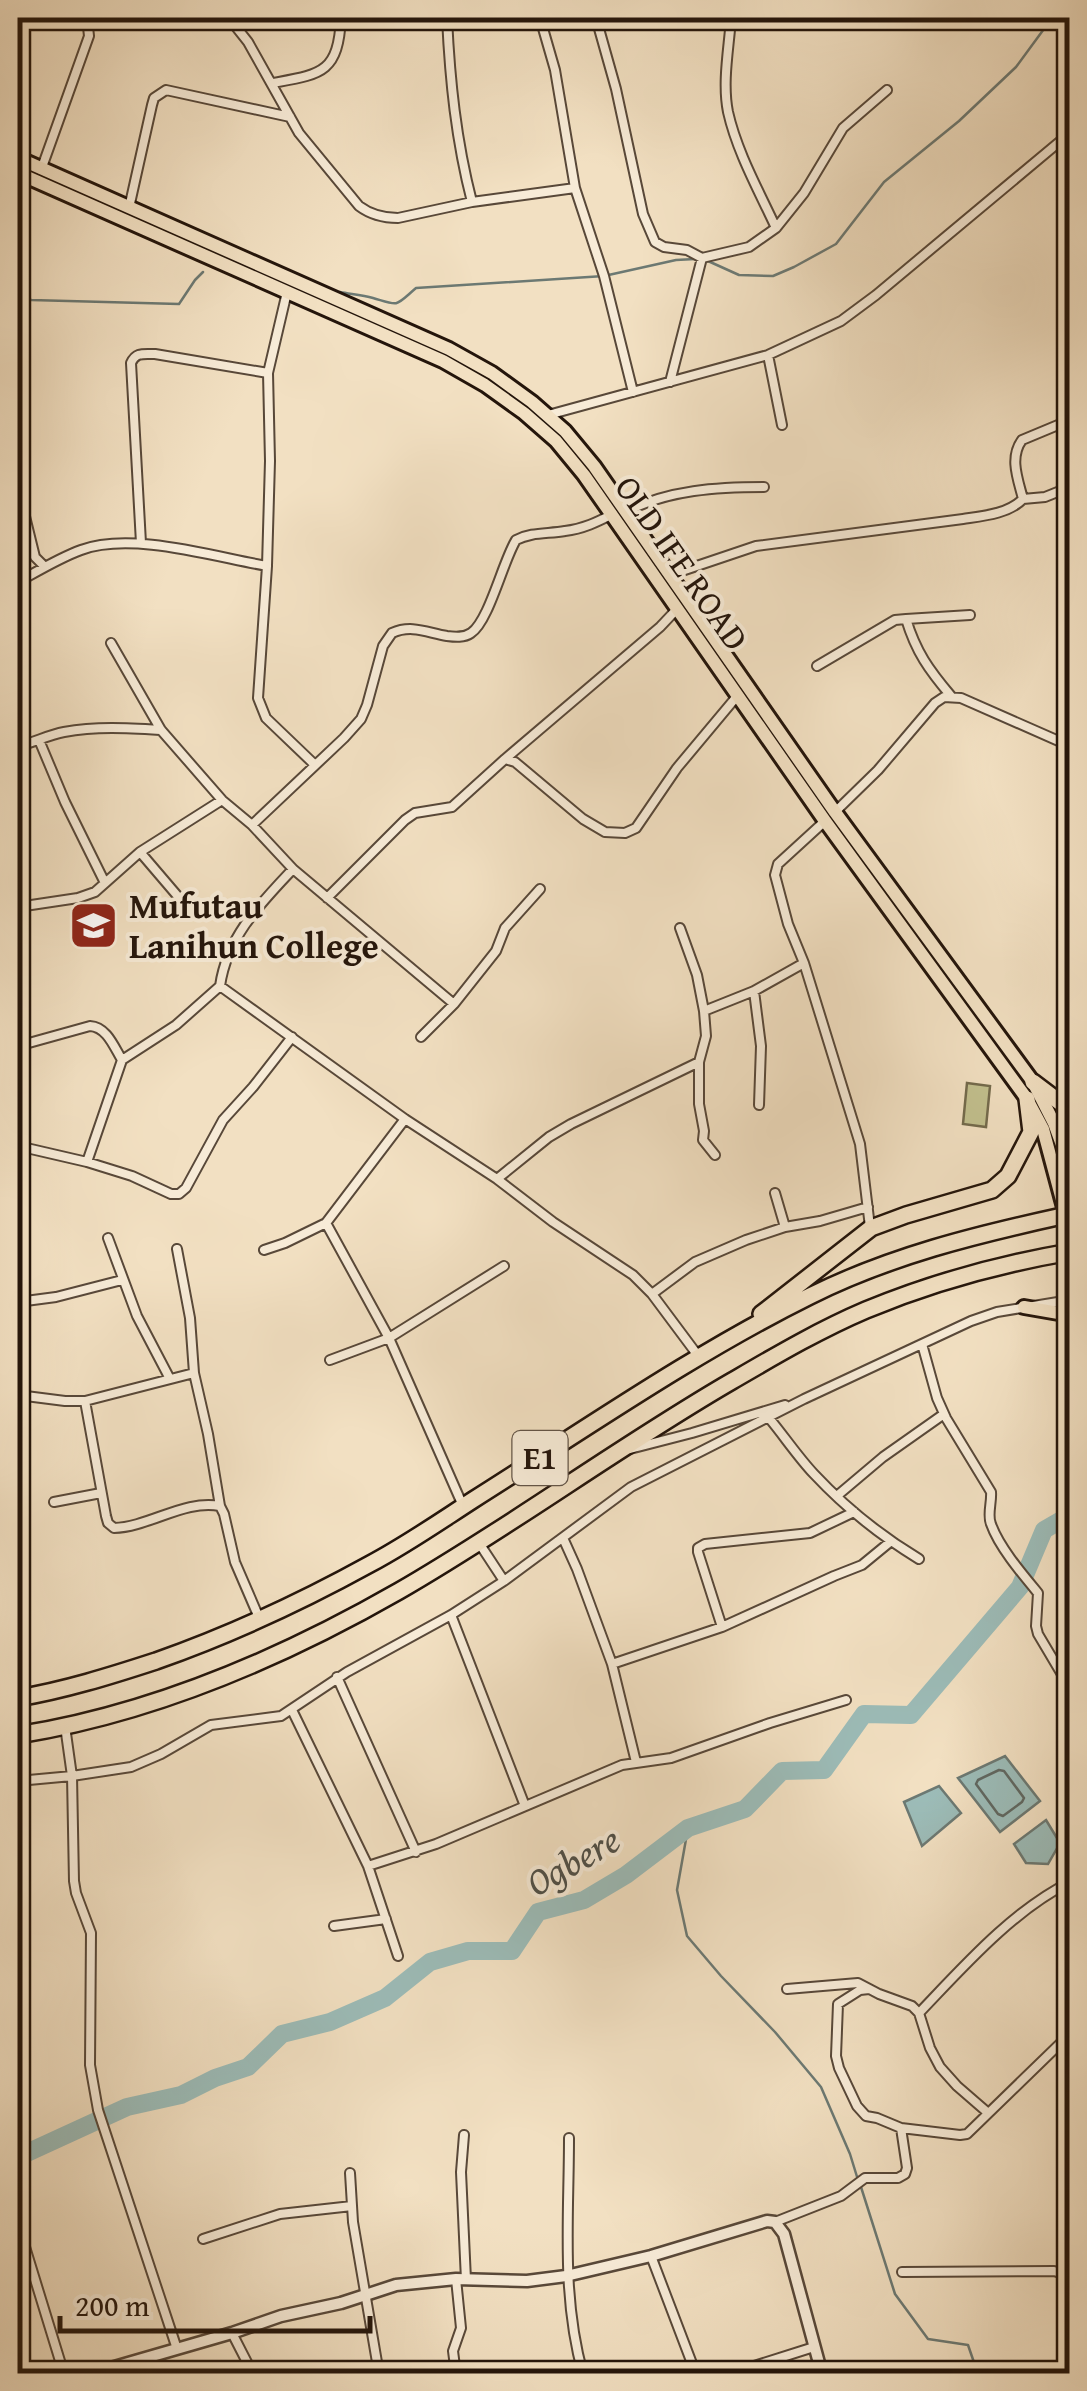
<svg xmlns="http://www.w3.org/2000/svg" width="1087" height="2391" font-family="'Gentium Book Plus',serif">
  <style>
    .green { fill: #c2c08e; stroke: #736a4c; stroke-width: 2.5 }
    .water { fill: #9cbcb8; stroke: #6c7973; stroke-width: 2.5 }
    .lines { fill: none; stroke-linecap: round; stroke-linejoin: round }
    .shore { stroke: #606862; stroke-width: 2.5 }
    .stream { stroke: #6c7973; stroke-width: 2.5 }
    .river { stroke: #9cbcb8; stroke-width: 18 }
    .minor-casing { stroke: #584839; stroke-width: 12 }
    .tertiary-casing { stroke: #584839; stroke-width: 15 }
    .primary-casing { stroke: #24150b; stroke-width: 18 }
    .motorway-casing { stroke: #24150b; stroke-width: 20 }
    .minor { stroke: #f7ebd7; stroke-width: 8 }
    .tertiary { stroke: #f7ebd7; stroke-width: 10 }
    .primary { stroke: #f2e0c2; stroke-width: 12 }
    .motorway { stroke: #f2e0c2; stroke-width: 15 }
    .motorway-bridge-casing { stroke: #24150b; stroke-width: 20; stroke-linecap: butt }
    .motorway-bridge { stroke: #f2e0c2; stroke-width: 15 }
    .labels { text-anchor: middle; stroke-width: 8; stroke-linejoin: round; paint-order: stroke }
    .shield { fill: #f7ebd7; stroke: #635548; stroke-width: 2.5 }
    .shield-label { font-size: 32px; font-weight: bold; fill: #24150b }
    .street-label { font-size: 35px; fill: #24150b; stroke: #f7ebd7 }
    .poi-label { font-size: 35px; font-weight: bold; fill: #24150b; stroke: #f7ebd7; text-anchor: start }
    .water-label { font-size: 38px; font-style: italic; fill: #4e4f48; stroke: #f7ebd7 }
  </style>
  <rect width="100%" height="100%" fill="#f2e0c2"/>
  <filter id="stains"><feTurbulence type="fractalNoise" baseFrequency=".002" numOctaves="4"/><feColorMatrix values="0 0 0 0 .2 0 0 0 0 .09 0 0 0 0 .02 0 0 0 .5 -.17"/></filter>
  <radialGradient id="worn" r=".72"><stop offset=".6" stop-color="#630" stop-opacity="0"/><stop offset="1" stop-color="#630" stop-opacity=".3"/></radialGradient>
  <path class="green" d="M967 1083 990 1086 986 1127 963 1124Z"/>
  <path class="water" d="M1005 1756 1040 1801 1000 1832 958 1778Z
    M939 1786 961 1813 922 1846 904 1802Z
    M1046 1820 1060 1843 1048 1864 1026 1863 1014 1844Z"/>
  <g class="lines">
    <path class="shore" d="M999 1770 1004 1771 1024 1798 1022 1802 1003 1816 998 1814 976 1784 978 1780Z"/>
    <path class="stream" d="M708 261 739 275 773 276 794 267 836 244 884 182 959 121 1016 67 1052 18
      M18 290 31 300 179 304 195 280 203 272
      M340 292C350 294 362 295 373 298 400 306 394 307 416 288L604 276 676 260 695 259
      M688 1828 677 1890 687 1936 721 1976 775 2032 821 2087 850 2154 858 2180
      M861 2187 895 2294 928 2339 968 2345 978 2374"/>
    <path class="river" d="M18 2157 127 2107 181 2095 215 2078 248 2067 282 2034 330 2022 385 1998 430 1962 468 1951H512L538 1912 584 1900 626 1875 688 1828 745 1809 782 1771 824 1770 864 1714 911 1715 1020 1587 1044 1530 1070 1515"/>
    <defs>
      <path id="minor" d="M70 18 88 24
        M229 18 248 42 299 133 359 206C371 215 383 218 398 218L472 202 575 188
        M447 18C450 81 456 140 472 202
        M540 18 555 70 575 188 604 276 633 392
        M596 18 616 89 643 214 655 242 664 247 687 250 702 258 749 247 776 228 804 193 843 128 887 90
        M731 18C729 48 722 82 728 112 737 152 759 191 776 228
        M273 83C322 74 338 73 341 18
        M41 170 89 36 87 18
        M129 208 152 105 154 98 166 90 290 117
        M287 292 268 373 270 461 267 566 258 698 266 718 314 764
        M768 355 782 425
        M670 382 702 258
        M548 415 768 355 841 321 876 295 1070 133
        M18 488 35 557 45 567
        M1023 499 1045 497 1070 487
        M627 511C669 490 717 487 764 487
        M141 543 131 363C136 352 143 354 155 354L268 373
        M670 575 756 546 963 519C983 516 1008 514 1023 499 1018 479 1009 458 1022 440L1070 420
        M18 582C38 571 59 558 81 550 131 531 215 557 267 566
        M906 619 970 615
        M111 643 161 730 222 800 252 825 293 869 454 1004
        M817 666 895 620 906 619C916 652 929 670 951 696
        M39 740 65 802 105 883
        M18 746C33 743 48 735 64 732 96 726 128 728 161 730
        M505 759 660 627 677 609
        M835 812 878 770 935 703 944 697 961 698 1070 746
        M825 821 778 864 775 875 788 924 804 963 860 1144 870 1227
        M252 825 344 738 361 719 367 705 383 646 392 633C412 624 428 633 447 636 455 637 464 638 471 633 489 621 503 561 516 540 531 532 548 534 565 531 583 529 597 522 613 514
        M140 852 181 900
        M327 898 405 820 415 813 452 807 505 759 515 762 583 819 605 832 625 833 636 828 677 768 738 695
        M18 907 78 898 95 892 140 852 222 800
        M680 928 697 975 704 1011 706 1036 699 1062V1104L704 1131 703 1140 715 1155
        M220 986 405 1119 497 1179 553 1222 633 1275 652 1294 699 1357
        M754 991 761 1046 759 1105
        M704 1011 754 991 804 963
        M421 1037 454 1004 496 951 505 928 540 889
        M18 1046 90 1026C107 1027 114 1047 122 1060
        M18 1146 87 1162 132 1176 171 1194H179L186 1188 223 1120 253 1087 292 1037
        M87 1162 122 1060 176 1025 220 986C227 937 260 904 293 869
        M497 1179 549 1137 571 1124 699 1062
        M775 1193 785 1227
        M326 1223 389 1338 463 1506
        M108 1238 137 1316 170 1379
        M177 1249 190 1318 194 1373 208 1434 220 1506 224 1514 235 1562 260 1620
        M264 1250 285 1243 326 1223 405 1119
        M652 1294 695 1262 746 1240 785 1227 820 1221 868 1207
        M18 1302 56 1297 122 1280
        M922 1344 937 1398 946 1418 991 1492C992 1502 987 1515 991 1524 999 1547 1023 1575 1038 1593L1036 1626 1038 1634 1070 1688
        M330 1360 389 1338 504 1266
        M18 1395 65 1401H85L194 1373
        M85 1401 106 1516 108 1523 114 1528C149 1527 185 1499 220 1506
        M769 1418C784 1436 798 1457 814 1474 844 1506 881 1536 919 1559
        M630 1449 692 1433 785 1405
        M838 1495 883 1457 944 1414
        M54 1502 101 1493
        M563 1538 577 1569 612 1664 636 1762
        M479 1543 504 1581
        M451 1615 525 1806
        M722 1627 698 1552V1548L705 1544 810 1533 854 1512
        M612 1664 722 1627 834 1576 862 1565 890 1542
        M337 1677 416 1852
        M292 1710 368 1866 398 1956
        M65 1726 72 1776 74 1881 76 1893 91 1933 90 2065 98 2110 177 2349
        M18 1781 72 1776 131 1767 161 1754 211 1725 281 1716 347 1672 451 1615 504 1581 631 1487 804 1399 971 1321 997 1312 1070 1300
        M368 1866 436 1844 622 1765 671 1758 770 1723 846 1700
        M334 1926 386 1919
        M787 1989 858 1983 879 1994 912 2006 919 2013 930 2048 940 2067 957 2086 987 2112
        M869 1989 860 1990 838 2004 836 2056 839 2068 857 2106 866 2116 877 2118 901 2128 960 2135 967 2134 1070 2034
        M919 2013C963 1967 1012 1911 1070 1882
        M464 2135 461 2172 466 2280
        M569 2138C569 2218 561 2295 583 2374
        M350 2173 353 2222 378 2368
        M775 2222 841 2196 865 2178H898L905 2174 907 2168 901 2128
        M18 2224 64 2374
        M203 2239 280 2214 352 2206
        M651 2256 696 2374
        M902 2272 1054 2271 1070 2276
        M232 2333 253 2374
        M456 2374 453 2351 461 2328 456 2279
        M729 2374 814 2347"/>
      <path id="tertiary" d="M90 2374 232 2333 281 2316 341 2303 396 2285 456 2279 527 2281 566 2276 651 2256 767 2221 775 2222 784 2234 822 2374"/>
      <path id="primary" d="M18 158 449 349 492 373 532 402 565 431 594 466 835 812 1033 1082 1054 1123 1070 1167
        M18 173 443 361 485 385 524 413 556 441 584 475 825 821 1027 1099 1043 1129 1070 1230
        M1024 1307 1070 1315"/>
      <path id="motorway" d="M1033 1082 1070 1110
        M761 1314 871 1228 906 1215 992 1190 1008 1176 1031 1132 1027 1099
        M18 1698C65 1690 110 1676 156 1661 230 1635 301 1602 370 1564 406 1545 439 1522 473 1500 584 1430 693 1354 810 1296 890 1256 975 1235 1062 1216
        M18 1735C151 1714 282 1658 399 1591 512 1526 618 1447 732 1381 775 1356 819 1330 866 1310 931 1283 1000 1264 1070 1252"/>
    </defs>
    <use href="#minor" class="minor-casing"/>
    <use href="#tertiary" class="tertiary-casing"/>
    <use href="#primary" class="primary-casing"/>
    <use href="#motorway" class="motorway-casing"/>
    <use href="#minor" class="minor"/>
    <use href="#tertiary" class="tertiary"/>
    <use href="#primary" class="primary"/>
    <use href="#motorway" class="motorway"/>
    <defs>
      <path id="motorway-bridge" d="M1062 1216 1070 1215"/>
    </defs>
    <use href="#motorway-bridge" class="motorway-bridge-casing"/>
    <use href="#motorway-bridge" class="motorway-bridge"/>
  </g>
  <defs>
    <symbol id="university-square" viewBox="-11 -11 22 22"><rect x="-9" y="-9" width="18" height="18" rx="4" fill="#8f2418" stroke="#f7ebd7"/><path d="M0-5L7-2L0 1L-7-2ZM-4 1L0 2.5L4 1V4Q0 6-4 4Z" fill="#fff"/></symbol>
  </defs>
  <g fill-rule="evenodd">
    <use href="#university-square" x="66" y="898" width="55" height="55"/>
  </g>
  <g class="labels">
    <rect class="shield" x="512.5" y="1431" width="55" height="54" rx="8"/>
    <g class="shield-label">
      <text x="540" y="1469">E1</text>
    </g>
    <g class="street-label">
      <text transform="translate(682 563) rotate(55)" y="12">OLD IFE ROAD</text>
    </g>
    <g class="poi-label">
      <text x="129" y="918">Mufutau<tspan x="129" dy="40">Lanihun College</tspan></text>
    </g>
    <g class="water-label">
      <text transform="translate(573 1861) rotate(-30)" y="13">Ogbere</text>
    </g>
  </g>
  <rect width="1087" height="2391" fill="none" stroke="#f2e0c2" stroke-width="60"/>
  <rect x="20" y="20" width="1047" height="2351" fill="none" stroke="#24150b" stroke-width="5"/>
  <rect x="30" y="30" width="1027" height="2331" fill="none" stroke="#24150b" stroke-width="2.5"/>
  <path d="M60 2316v15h310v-15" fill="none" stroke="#24150b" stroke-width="5"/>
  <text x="75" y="2316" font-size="30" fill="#24150b" stroke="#f7ebd7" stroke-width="8" paint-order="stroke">200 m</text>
  <rect width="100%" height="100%" filter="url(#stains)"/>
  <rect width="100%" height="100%" fill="url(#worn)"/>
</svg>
